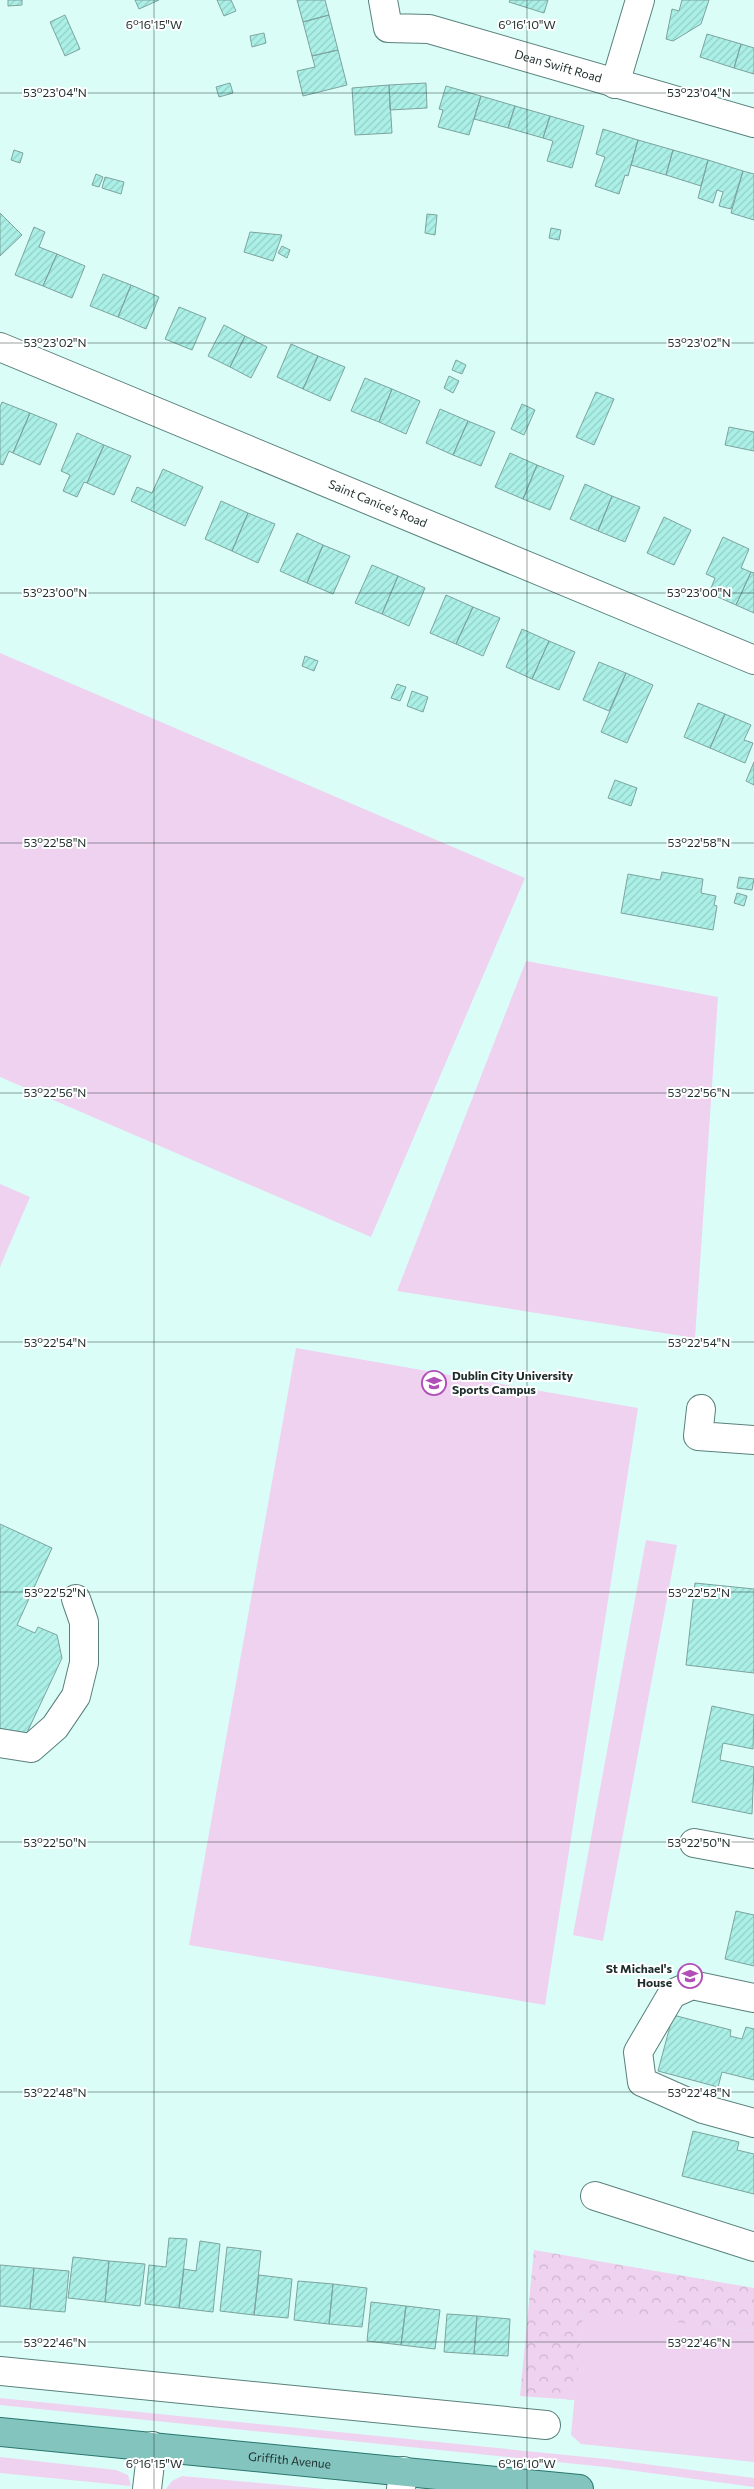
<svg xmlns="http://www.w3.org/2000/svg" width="754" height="2489" font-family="Commissioner,sans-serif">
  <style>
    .green { fill: #eed2f0 }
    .forest { fill: url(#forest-crowns) }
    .building { fill: url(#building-hatch); stroke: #7ca49e }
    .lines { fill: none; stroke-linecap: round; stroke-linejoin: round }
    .minor-casing { stroke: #59817b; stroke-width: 30 }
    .major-casing { stroke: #29766e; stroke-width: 30 }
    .minor { stroke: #fff; stroke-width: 28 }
    .major { stroke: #83c4be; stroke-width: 28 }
    .ticks { fill: none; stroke: #1d2d2b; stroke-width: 1; stroke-opacity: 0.45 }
    .labels { text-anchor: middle; stroke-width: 4; stroke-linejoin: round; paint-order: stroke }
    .street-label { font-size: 12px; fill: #1d2d2b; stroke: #fff }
    .poi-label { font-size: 12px; font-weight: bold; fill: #1d2d2b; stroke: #fff; text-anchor: start }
    .ticks-label { font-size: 12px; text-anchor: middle; fill: #1d2d2b; stroke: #fff; stroke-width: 4; stroke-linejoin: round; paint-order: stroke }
  </style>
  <defs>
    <pattern id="forest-crowns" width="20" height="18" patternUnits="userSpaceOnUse" patternTransform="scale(1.25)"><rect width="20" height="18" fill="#eed2f0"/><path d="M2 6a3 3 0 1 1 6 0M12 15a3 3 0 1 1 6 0" fill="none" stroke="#ccb5ce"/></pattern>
    <pattern id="building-hatch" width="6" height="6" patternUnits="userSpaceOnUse" patternTransform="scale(1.25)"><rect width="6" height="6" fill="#abf0e7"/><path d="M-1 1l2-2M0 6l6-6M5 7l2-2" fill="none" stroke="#93cec6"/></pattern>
  </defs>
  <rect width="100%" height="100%" fill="#dbfdf8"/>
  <path class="green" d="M0 653 525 878 371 1237 0 1077Z
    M526 961 718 997 695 1338 397 1291Z
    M0 1184 30 1197 0 1267Z
    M296 1348 638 1408 545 2005 189 1945Z
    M646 1540 677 1545 603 1941 573 1935Z
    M583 2311 754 2331V2462L581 2444 571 2435Z
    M0 2398 606 2459 754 2478V2487L606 2467 0 2405Z
    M0 2457 116 2470 128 2475 131 2486 0 2473Z
    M182 2476 325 2489H166L172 2481Z"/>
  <path class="forest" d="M534 2250 754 2288V2331L583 2312 575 2400 520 2396Z"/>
  <path class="building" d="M8 0H22V5L8 6Z
    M135 0H159L139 9Z
    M217 0H231L236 11 224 16Z
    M297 0H325L329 15 303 22Z
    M510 0H548L544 13 509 2Z
    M682 0H709L701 24 673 41 666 39 672 9 679 11Z
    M65 15 80 49 65 56 50 22Z
    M329 15 338 50 312 56 303 22Z
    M264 33 266 43 252 47 250 36Z
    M707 34 741 44 734 68 700 57Z
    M741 44 754 48V74L734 68Z
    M338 50 347 85 303 96 297 71 315 67 312 56Z
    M230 83 233 93 219 97 216 87Z
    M426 83 427 108 390 110 389 85Z
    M389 85 392 133 355 135 352 88Z
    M446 86 481 96 469 135 438 127 443 110 439 109Z
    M481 96 515 106 508 128 474 119Z
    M515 106 550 116 543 138 508 128Z
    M550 116 584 126 572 168 547 161 553 141 543 138Z
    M603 129 638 140 628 176 625 175 619 194 595 186 605 157 596 154Z
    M638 140 673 150 666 175 631 165Z
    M14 150 23 153 20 163 11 160Z
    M673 150 708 160 701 186 666 175Z
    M708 160 743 171 731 209 719 206 723 192 717 190 713 203 698 198Z
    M743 171 754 174V220L731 213Z
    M96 174 103 177 99 187 92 185Z
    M105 177 124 182 121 194 102 188Z
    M0 213 22 235 0 256Z
    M427 214 437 215 435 235 425 233Z
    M34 227 45 232 39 247 57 254 43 286 15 275Z
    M551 228 561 230 559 240 549 238Z
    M250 232 282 235 273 261 244 252Z
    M282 246 290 250 287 258 278 253Z
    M57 254 85 266 72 298 43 286Z
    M103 274 131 285 118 317 90 306Z
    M131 285 159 297 146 329 118 317Z
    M179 307 206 318 192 350 165 339Z
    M224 325 245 336 230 367 208 356Z
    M245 336 267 347 251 378 230 367Z
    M291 344 318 356 303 389 277 377Z
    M318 356 345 367 330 401 303 389Z
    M456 360 466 365 462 374 452 370Z
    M449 376 459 381 453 393 444 388Z
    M365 378 392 389 379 422 351 411Z
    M392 389 420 401 406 434 379 422Z
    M596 392 614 399 594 445 576 437Z
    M2 402 30 413 13 453 9 451 3 465 0 464V407Z
    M522 404 535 410 524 435 511 429Z
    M440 409 468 421 453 455 426 443Z
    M30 413 57 424 40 465 13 453Z
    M468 421 495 432 481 466 453 455Z
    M729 427 754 432V451L725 445Z
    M77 433 104 445 87 483 84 482 77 497 63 491 70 475 61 471Z
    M104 445 131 456 114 495 87 483Z
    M510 453 537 465 523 499 495 487Z
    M537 465 564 476 550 510 523 499Z
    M163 469 203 487 185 526 131 501 137 487 152 493Z
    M585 484 612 496 598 531 570 519Z
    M612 496 640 507 625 542 598 531Z
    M221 501 248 513 232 551 205 539Z
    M248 513 275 524 258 563 232 551Z
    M664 517 691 530 674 565 647 553Z
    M297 533 323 545 307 583 280 571Z
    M723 537 749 549 741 568 751 572 736 605 709 593 715 578 706 574Z
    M323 545 350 556 333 594 307 583Z
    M372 565 398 576 382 614 355 603Z
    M751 572 754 573V613L736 605Z
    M398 576 425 588 409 626 382 614Z
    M446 595 473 607 456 644 430 633Z
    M473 607 500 618 483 656 456 644Z
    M522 629 549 641 532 679 506 667Z
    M549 641 575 652 559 690 532 679Z
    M305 656 318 661 314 671 302 666Z
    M599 662 626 673 609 711 583 700Z
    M626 673 653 685 627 743 601 732Z
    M397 684 406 687 400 701 391 698Z
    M412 691 428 697 423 712 407 706Z
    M698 703 725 714 710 748 684 737Z
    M725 714 751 725 744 740 753 743 745 763 710 748Z
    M754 762V785L746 781Z
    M615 780 637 788 631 806 608 798Z
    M662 872 703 879 701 893 716 896 714 905 717 906 713 930 621 913 628 874 660 880Z
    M739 877 754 879 752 890 737 888Z
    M737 893 747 896 744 906 734 903Z
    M0 1524 52 1548 17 1625 35 1633 38 1627 57 1635 62 1658 24 1739 0 1728Z
    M695 1583 754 1589V1673L686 1665Z
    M712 1706 754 1715 753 1749 723 1743 720 1760 754 1767 752 1814 692 1802Z
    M736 1911 754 1915V1966L725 1959Z
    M673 2015 731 2030 730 2036 742 2039 746 2027 754 2029V2080L722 2072 718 2087 658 2071Z
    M693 2131 739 2142 737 2150 754 2154V2194L682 2176Z
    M169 2238 187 2239 179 2308 145 2304 149 2265 166 2267Z
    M200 2241 220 2244 213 2312 179 2308 184 2269 196 2271Z
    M227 2247 261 2251 254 2315 220 2311Z
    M73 2257 109 2261 105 2302 68 2298Z
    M109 2261 145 2264 140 2306 105 2302Z
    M0 2265 34 2268 30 2309 0 2306Z
    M34 2268 69 2271 65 2312 30 2309Z
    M259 2275 292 2279 288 2318 254 2315Z
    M298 2281 333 2284 329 2324 294 2320Z
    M333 2284 367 2288 362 2327 329 2324Z
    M371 2302 406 2306 401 2345 367 2341Z
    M406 2306 440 2310 435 2349 401 2345Z
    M447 2314 477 2316 474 2354 444 2352Z
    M477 2316 510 2319 508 2356 474 2354Z"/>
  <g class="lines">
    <defs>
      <g id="minor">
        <path id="s1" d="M383 0 388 28 429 29 754 123"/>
        <path d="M615 84 640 0"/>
        <path id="s2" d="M0 347 754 660"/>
        <path d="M701 1409 698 1436 754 1440"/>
        <path d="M0 1743 31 1748 55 1727 76 1696 84 1663V1622L76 1599"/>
        <path d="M694 1843 754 1854"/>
        <path d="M754 1998 692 1985 672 1994 638 2052 642 2082 703 2109 754 2123"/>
        <path d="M595 2196 754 2247"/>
        <path d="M0 2371 546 2425"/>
        <path d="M147 2489 152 2446"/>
        <path d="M401 2489 403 2471"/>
      </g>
      <g id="major">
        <path id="s3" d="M0 2432 579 2489"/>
      </g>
    </defs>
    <use href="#minor" class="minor-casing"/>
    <use href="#major" class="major-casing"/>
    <use href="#minor" class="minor"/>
    <use href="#major" class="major"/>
  </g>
  <path class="ticks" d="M154 0V2489M527 0V2489M0 93H754M0 343H754M0 593H754M0 843H754M0 1093H754M0 1342H754M0 1592H754M0 1842H754M0 2092H754M0 2342H754"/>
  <defs>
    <symbol id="university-ring" viewBox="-11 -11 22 22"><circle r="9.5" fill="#fff" stroke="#b04fb7" stroke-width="1.5"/><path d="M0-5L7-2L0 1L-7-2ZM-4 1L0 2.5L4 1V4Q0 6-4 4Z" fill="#b04fb7"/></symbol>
    <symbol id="school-ring" viewBox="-11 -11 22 22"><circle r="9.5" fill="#fff" stroke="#b04fb7" stroke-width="1.5"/><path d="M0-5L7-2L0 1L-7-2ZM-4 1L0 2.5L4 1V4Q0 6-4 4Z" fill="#b04fb7"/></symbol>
  </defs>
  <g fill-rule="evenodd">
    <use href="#university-ring" x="420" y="1369" width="28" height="28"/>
    <use href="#school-ring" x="676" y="1962" width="28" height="28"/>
  </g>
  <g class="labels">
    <g class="street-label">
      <text dy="4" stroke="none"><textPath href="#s1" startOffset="204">Dean Swift Road</textPath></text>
      <text dy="4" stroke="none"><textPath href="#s2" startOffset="409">Saint Canice's Road</textPath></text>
      <text dy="4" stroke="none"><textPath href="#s3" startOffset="291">Griffith Avenue</textPath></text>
    </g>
    <g class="poi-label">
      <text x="452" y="1380">Dublin City University<tspan x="452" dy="14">Sports Campus</tspan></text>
      <text x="672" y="1973" text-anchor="end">St Michael's<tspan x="672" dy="14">House</tspan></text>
    </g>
  </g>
  <g class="ticks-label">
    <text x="154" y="29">6°16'15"W</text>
    <text x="527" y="29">6°16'10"W</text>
    <text x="55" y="97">53°23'04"N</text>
    <text x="699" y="97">53°23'04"N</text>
    <text x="55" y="347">53°23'02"N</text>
    <text x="699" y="347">53°23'02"N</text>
    <text x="55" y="597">53°23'00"N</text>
    <text x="699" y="597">53°23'00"N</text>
    <text x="55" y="847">53°22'58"N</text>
    <text x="699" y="847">53°22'58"N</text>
    <text x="55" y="1097">53°22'56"N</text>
    <text x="699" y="1097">53°22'56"N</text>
    <text x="55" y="1347">53°22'54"N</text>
    <text x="699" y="1347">53°22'54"N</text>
    <text x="55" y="1597">53°22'52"N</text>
    <text x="699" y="1597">53°22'52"N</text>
    <text x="55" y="1847">53°22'50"N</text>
    <text x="699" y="1847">53°22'50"N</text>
    <text x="55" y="2097">53°22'48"N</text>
    <text x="699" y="2097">53°22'48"N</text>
    <text x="55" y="2347">53°22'46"N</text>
    <text x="699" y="2347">53°22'46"N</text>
    <text x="154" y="2468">6°16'15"W</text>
    <text x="527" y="2468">6°16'10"W</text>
  </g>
</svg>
